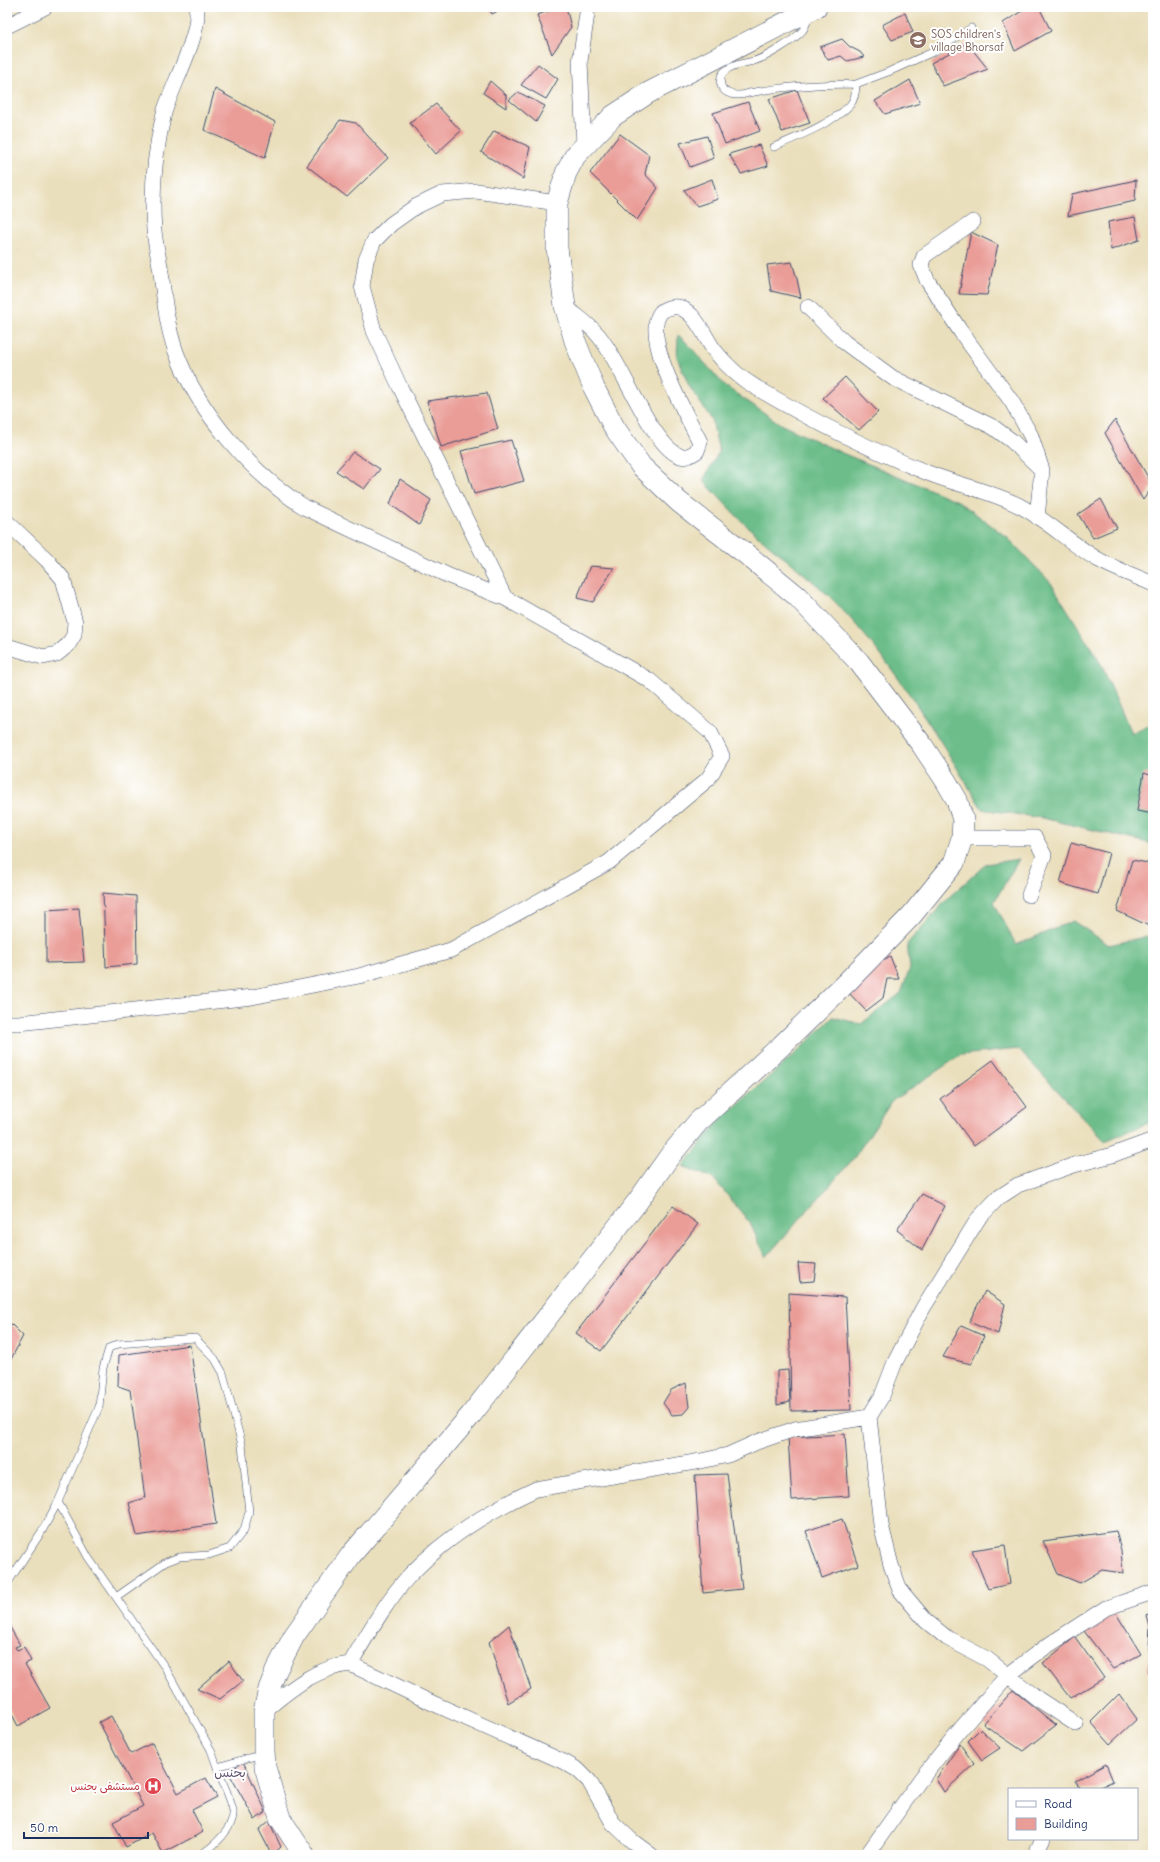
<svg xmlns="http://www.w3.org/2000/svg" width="1160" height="1862" font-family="Delius,'Playpen Sans Arabic',sans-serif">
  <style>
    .forest { fill: #6cbd89; stroke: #447674 }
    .building { fill: #ea9c97 }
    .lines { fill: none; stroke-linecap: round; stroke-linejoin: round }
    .lane-casing { stroke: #3a496c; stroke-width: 8 }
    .street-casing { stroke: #3a496c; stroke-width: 16 }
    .secondary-casing { stroke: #3a496c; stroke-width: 22 }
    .lane { stroke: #fff; stroke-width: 7 }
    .street { stroke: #fff; stroke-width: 15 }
    .secondary { stroke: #fff; stroke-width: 21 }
    .labels { text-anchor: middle; stroke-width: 4; stroke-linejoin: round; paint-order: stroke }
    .education-label { font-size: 11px; fill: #785e54; stroke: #fff; text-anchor: start }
    .health-label { font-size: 11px; fill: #be3a42; stroke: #fff; text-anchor: end }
    .quarter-label { font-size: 13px; fill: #635572; stroke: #fff }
  </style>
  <rect width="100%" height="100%" fill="#fff"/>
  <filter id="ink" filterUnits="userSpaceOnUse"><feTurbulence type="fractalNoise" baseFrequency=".025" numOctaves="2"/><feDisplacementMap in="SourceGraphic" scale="8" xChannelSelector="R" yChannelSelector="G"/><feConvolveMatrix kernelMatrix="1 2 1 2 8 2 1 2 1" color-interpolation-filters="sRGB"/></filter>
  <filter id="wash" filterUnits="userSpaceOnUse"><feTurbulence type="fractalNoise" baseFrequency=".012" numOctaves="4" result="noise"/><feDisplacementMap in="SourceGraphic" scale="16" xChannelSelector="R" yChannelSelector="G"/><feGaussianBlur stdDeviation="0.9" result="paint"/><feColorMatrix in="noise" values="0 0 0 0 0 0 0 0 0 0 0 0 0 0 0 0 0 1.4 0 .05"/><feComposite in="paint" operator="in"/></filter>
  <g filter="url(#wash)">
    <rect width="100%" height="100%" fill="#eadfbc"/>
    <path class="forest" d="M678 335 687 343 725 386 782 425 842 453 958 501 1007 537 1051 583 1101 664 1131 733 1153 723V844L1042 818 982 809C939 738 896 666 838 605 813 579 783 558 756 534 737 518 720 498 703 480L719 452 712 420 689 386 677 357Z
      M1019 859 994 902 1016 945 1073 921 1109 945 1153 935V1121L1105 1141 1018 1049 961 1055 892 1101 854 1158 766 1257 750 1223 714 1179 683 1166 719 1121 797 1052 833 1017 861 1024 901 993 910 968 907 944 948 898 986 864Z"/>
    <g id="blocks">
      <path class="building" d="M488 7H505L492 14Z
        M560 7H566L571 27 552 54 537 15Z
        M1028 7H1039L1051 31 1015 51 1003 23Z
        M905 13 913 32 892 40 882 25Z
        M842 39 850 47 860 52 864 57 847 61 841 56 828 60 820 47Z
        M967 43 988 69 943 86 931 63Z
        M538 64 558 79 546 99 521 85Z
        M910 80 920 103 885 114 875 101Z
        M490 81 506 95V108L483 93Z
        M215 89 275 122 265 158 204 130Z
        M797 90 810 123 782 132 769 99Z
        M518 92 545 106 536 122 509 100Z
        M748 102 760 131 725 144 713 113Z
        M436 104 461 131 436 154 410 123Z
        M340 120 356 123 388 158 347 197 307 166Z
        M494 131 530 147 523 179 481 152Z
        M620 134 649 155 645 174 658 188 637 220 590 173Z
        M707 136 714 158 690 167 680 143Z
        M759 145 768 166 741 174 729 154Z
        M712 179 718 199 697 206 684 190Z
        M1136 180 1135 201 1068 216 1072 194Z
        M1135 217 1139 240 1111 250 1108 222Z
        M971 232 998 245 987 295 959 294Z
        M792 262 797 279 801 298 771 291 767 265Z
        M845 377 878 412 859 430 823 398Z
        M487 393 498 429 441 447 427 401Z
        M1115 420 1153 486 1143 500 1105 433Z
        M511 440 524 481 474 494 461 451Z
        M353 452 380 469 364 489 336 471Z
        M400 479 431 500 419 525 390 504Z
        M1101 499 1117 528 1093 538 1078 514Z
        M590 566 614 568 593 602 577 598Z
        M1144 773 1153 776V814L1137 811Z
        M1071 843 1109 853 1098 894 1060 883Z
        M1132 860 1153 864V887L1149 926 1117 911Z
        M103 893 136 896 137 964 106 967Z
        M79 908 84 962 46 963V910Z
        M890 956 899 979H887L883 998 866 1011 848 992 877 965Z
        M993 1060 1027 1107 974 1146 940 1099Z
        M922 1194 945 1206 922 1250 897 1230Z
        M673 1206 698 1224 601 1351 576 1333Z
        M798 1263 816 1264 814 1281 800 1282Z
        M985 1291 1005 1304 998 1334 969 1322Z
        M789 1293 845 1297 851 1410 791 1411Z
        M7 1320 23 1336 7 1367Z
        M961 1326 984 1336 971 1364 943 1357Z
        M190 1345 216 1524 137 1536 129 1503 145 1498 130 1390 118 1386 119 1355Z
        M788 1370 790 1402 777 1405V1371Z
        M686 1383 689 1407 683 1414 672 1415 663 1403 671 1390Z
        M845 1434 849 1496 792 1500 788 1437Z
        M727 1474 742 1589 703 1593 695 1475Z
        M842 1519 858 1565 822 1578 806 1531Z
        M1116 1531 1121 1550 1123 1573 1102 1570 1080 1583 1058 1574 1043 1541Z
        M1005 1545 1010 1584 988 1589 972 1550Z
        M1114 1610 1141 1654 1113 1669 1084 1631Z
        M1153 1610V1673L1148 1672 1150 1627 1147 1616Z
        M7 1622 20 1645 15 1647 17 1650 24 1647 31 1661 25 1664 50 1708 18 1726 7 1705Z
        M509 1625 531 1689 508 1703 489 1642Z
        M1075 1637 1104 1678 1070 1698 1043 1663Z
        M229 1661 243 1681 220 1699 197 1689Z
        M1013 1690 1056 1725 1023 1751 983 1724Z
        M1119 1694 1137 1719 1110 1744 1091 1722Z
        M111 1716 131 1754 152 1743 178 1793 206 1778 217 1797 192 1810 203 1832 163 1853 152 1833 126 1847 113 1822 143 1806 99 1722Z
        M980 1729 1000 1748 982 1760 968 1741Z
        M960 1744 974 1764 944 1792 936 1779Z
        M242 1759 266 1812 255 1820 230 1775Z
        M1106 1764 1113 1781 1096 1789H1081L1075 1781Z
        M269 1821 281 1847 272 1855 259 1830Z"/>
    </g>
  </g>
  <g filter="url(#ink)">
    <use href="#blocks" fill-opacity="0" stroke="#3a496c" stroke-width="1"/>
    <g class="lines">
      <defs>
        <path id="lane" d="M856 84 888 72 935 51 971 28
          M774 147C797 137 833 123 850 105 855 99 856 91 856 84 820 84 785 86 749 93 743 95 734 96 728 93 719 89 718 77 725 71 733 64 745 63 754 61 767 57 795 40 803 30 806 26 807 21 809 16
          M58 1502 99 1407 103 1368 109 1348 118 1344 195 1338 215 1359 223 1373 242 1445 249 1512 244 1530 230 1548 209 1555 179 1557 166 1562 116 1597
          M7 1584 42 1531 58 1502 88 1557 166 1669 211 1750 217 1767 262 1754
          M200 1855C213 1847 235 1828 233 1811 231 1799 221 1779 217 1767"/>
        <path id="street" d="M7 26 45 7
          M584 145 580 61 588 7
          M973 222 924 256 921 265 927 280 961 332 1012 402 1031 436 1042 470 1037 517
          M565 306C576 316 589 324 598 335 621 361 650 442 678 455 685 459 691 455 697 451L700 442C688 417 640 336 661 312 665 308 676 305 681 308 696 314 705 337 714 350 725 364 741 379 757 388 812 421 869 449 928 473 958 485 990 491 1020 506 1048 521 1070 543 1097 559 1115 569 1135 576 1153 584
          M808 307 844 342 893 378 993 427 1012 441 1040 468
          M7 522 47 560 63 579 75 622 74 635 68 645 57 654 43 657 7 646
          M505 598 400 387 374 331 362 286 366 260 374 241 391 224 415 207 442 194 476 191 557 203
          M962 838H1035L1044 855 1029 895
          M7 1023H19L252 997 359 976 451 950 609 862 708 779 722 756 710 732 649 680 505 598 449 576 306 508C252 475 198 412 176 352 167 327 164 299 161 272 159 258 155 244 154 230 151 191 155 151 164 113 171 88 203 30 196 7
          M869 1417 881 1525 891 1565 900 1590 926 1621 947 1638 987 1659 1038 1699 1076 1724
          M350 1664C367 1635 388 1598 410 1575 445 1538 490 1510 536 1489L701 1461 728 1455 757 1442 795 1429 869 1417 882 1396 895 1362 923 1308 978 1219 998 1198 1018 1185 1074 1165 1112 1155 1153 1140
          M264 1711C291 1689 315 1668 350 1664L428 1701 564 1762 578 1770 589 1781 613 1823 632 1841 651 1855
          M867 1855 920 1780 959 1731 1007 1676 1044 1648 1106 1608 1153 1592
          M1035 1855 1043 1839"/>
        <path id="secondary" d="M304 1855 280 1818 265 1767 264 1750V1711L269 1689 276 1671 294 1636 351 1555 471 1415 638 1201 669 1157 698 1122 781 1046 848 981 911 916 954 863 962 838 963 820 957 800 946 781 922 745 859 662 797 596 746 554 679 502 641 466 614 427 594 388 575 341 565 306 557 248V203L566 173 575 156 613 116 648 93 816 7"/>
      </defs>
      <use href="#lane" class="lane-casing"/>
      <use href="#street" class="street-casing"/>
      <use href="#secondary" class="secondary-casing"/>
      <use href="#lane" class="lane"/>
      <use href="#street" class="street"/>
      <use href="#secondary" class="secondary"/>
    </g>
  </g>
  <defs>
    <symbol id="school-disc" viewBox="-11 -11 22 22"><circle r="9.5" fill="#8d6e63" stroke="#fff"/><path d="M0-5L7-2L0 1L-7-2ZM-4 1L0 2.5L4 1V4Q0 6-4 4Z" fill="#fff"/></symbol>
    <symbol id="hospital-disc" viewBox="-11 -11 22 22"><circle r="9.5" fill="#e0444e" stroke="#fff"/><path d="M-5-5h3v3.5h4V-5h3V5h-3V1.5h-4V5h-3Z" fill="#fff"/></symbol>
  </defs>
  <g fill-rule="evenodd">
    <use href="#school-disc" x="908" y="30" width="20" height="20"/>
    <use href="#hospital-disc" x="143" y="1776" width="20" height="20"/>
  </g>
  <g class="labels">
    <g class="education-label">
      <text x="931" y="38">SOS children's<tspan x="931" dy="13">village Bhorsaf</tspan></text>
    </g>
    <g class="health-label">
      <text x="140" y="1790">مستشفى بحنس</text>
    </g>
    <g class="quarter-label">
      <text x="230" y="1777">بحنس</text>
    </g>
  </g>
  <rect width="1160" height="1862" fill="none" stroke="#fff" stroke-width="24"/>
  <rect x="1008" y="1788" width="130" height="52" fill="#ffffff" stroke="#a4acbf"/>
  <rect x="1016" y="1801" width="20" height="6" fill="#ffffff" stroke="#a4acbf"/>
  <text x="1044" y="1808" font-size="12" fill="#1b2f5e">Road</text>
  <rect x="1016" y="1818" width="20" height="12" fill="#ea9c97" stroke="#a4acbf"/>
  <text x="1044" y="1828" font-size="12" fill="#1b2f5e">Building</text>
  <path d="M24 1832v6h124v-6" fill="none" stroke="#1b2f5e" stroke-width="2"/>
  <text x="30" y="1832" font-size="12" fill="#1b2f5e" stroke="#ffffff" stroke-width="3" paint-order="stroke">50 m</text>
</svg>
